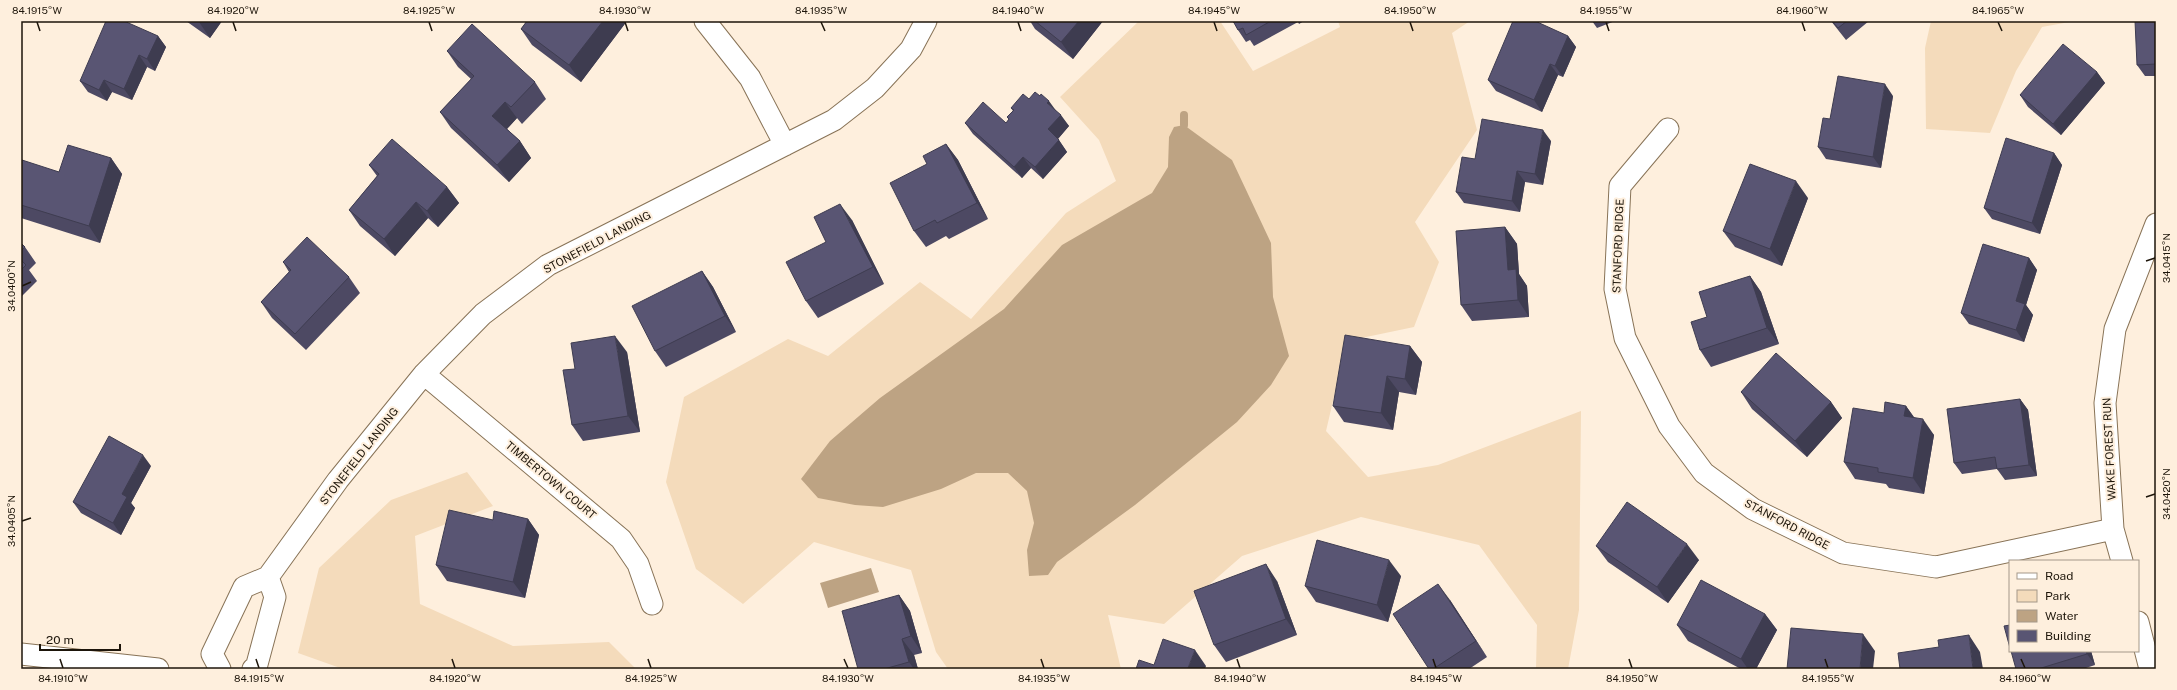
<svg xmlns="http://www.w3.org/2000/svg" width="2177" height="690" font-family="'Public Sans',sans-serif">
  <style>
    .green { fill: #f4dbbb }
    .water { fill: #bda383 }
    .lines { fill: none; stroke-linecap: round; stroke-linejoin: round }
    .stream { stroke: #bda383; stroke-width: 8 }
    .street-casing { stroke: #887357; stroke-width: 23 }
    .street { stroke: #fff; stroke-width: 21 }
    .wall { fill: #4d4963 }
    .shaded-wall { fill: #3e3c50 }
    .building { fill: #595573; stroke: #3e3c50 }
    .ticks { fill: none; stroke: #1d150a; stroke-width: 1.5 }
    .labels { text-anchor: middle; stroke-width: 4; stroke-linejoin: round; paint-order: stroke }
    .street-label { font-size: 11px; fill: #1d150a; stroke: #feefdd }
    .neatline { fill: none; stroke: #1d150a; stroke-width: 1.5 }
    .ticks-label { font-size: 10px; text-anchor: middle; fill: #1d150a }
  </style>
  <rect width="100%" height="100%" fill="#feefdd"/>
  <path class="green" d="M1139 21H1220L1253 71 1340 27 1338 21H1470L1452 33 1477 130 1415 222 1439 262 1414 327 1347 341 1326 431 1368 477 1438 465 1581 411 1579 610 1568 669H1536L1537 625 1479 545 1361 517 1242 556 1164 624 1108 615 1121 669H948L936 652 911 570 814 542 743 604 696 569 666 482 684 397 788 339 828 356 920 282 971 319 1066 213 1116 181 1099 140 1060 97Z
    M1931 21H2075L2042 27 2016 71 1990 133 1926 129 1925 48Z
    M467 472 493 506 415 536 420 604 513 646 609 642 636 669H343L298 653 319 568 391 500Z"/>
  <path class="water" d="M1184 125 1232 160 1271 243 1273 297 1289 356 1271 385 1237 422 1135 505 1057 562 1048 575 1029 576 1027 550 1034 523 1027 491 1008 473H976L941 489 883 507 855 505 818 498 801 479 830 441 880 398 1004 309 1062 245 1152 193 1168 167 1169 137 1174 127Z
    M871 568 879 592 828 608 820 583Z"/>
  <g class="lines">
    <path class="stream" d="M1184 125V115"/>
    <defs>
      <path id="street" d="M705 21 750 78 785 145
        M1668 129 1620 186 1615 289 1625 338 1669 426 1704 473 1753 509 1843 553 1936 567 2113 529
        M424 374 621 539 638 564 652 604
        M2122 561 2113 529 2105 403 2115 329 2156 224
        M2138 622 2150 669
        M21 654 158 669
        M220 669 212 654 244 587 268 577 338 480 424 374 483 314 548 265 834 120 875 88 911 49 926 21
        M253 669 256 668 275 597 268 577"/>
    </defs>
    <use href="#street" class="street-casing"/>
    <use href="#street" class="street"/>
  </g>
  <path class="wall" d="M186 21H222L210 38Z
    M527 21H627L581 82 532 45 521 29Z
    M1030 21H1103L1073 59 1035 29Z
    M1232 21H1304L1299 24 1298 22 1254 46 1250 40 1246 42 1238 30 1235 23H1234Z
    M1592 21H1615L1597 28Z
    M1831 21H1869L1846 40Z
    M2156 21V76H2145L2137 65Z
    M158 36 166 47 155 71 147 67 132 100 112 92 107 101 88 92 80 81Z
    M1568 36 1576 47 1563 77 1558 75 1542 112 1496 91 1488 80Z
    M447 51 535 82 546 99 522 124 517 118 507 129 520 141 531 158 509 182 451 128 440 112 471 79 458 67Z
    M2097 72 2105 83 2061 135 2028 107 2020 95Z
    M1893 96 1881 168 1826 159 1818 147 1830 119Z
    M1029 99 1055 110 1069 126 1058 139 1067 152 1043 179 1031 168 1022 178 973 134 965 123H1006L1009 120 1007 117 1013 111 1011 108Z
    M1551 141 1543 185 1525 182 1520 212 1464 203 1456 192 1475 159Z
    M946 144 958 160 988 219 949 239 946 236 926 247 914 231 927 164Z
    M2054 153 2062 165 2040 234 1992 219 1984 208Z
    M111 158 122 174 100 243 21 218V162L59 172Z
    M369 165 447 187 459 203 438 227 428 218 395 256 360 226 349 210 377 176Z
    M1808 198 1782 266 1735 247 1723 231Z
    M852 220 884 284 818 318 806 301 826 242Z
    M1505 227 1517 244 1519 274 1527 286 1529 317 1472 321 1461 305Z
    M21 243 25 247 36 263 29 270 37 281 21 297Z
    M2029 258 2037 270 2026 305 2033 315 2024 342 1969 324 1961 313Z
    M283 262 349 277 360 293 306 350 272 318 261 302 289 272Z
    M702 271 713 287 736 332 666 367 655 351Z
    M1750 276 1761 292 1779 344 1711 367 1700 350 1707 317Z
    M1410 346 1422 362 1416 395 1399 392 1393 430 1344 422 1333 406Z
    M627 352 640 432 583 441 572 425 575 369Z
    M1741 392 1831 402 1842 418 1807 457 1752 409Z
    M2020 399 2028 410 2037 476 2005 480 1997 469 1962 474 1954 463Z
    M1906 406 1914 417 1934 435 1924 494 1889 488 1886 484 1855 479 1844 462 1884 413Z
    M151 466 131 503 135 508 121 535 81 513 73 502Z
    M528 519 539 535 525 598 447 581 436 565Z
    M1596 546 1699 560 1668 603 1608 562Z
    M1401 576 1388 622 1316 602 1305 586Z
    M1277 581 1297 635 1226 662 1214 645Z
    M899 595 910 611 922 653 914 655 918 669H858Z
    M1450 600 1487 657 1469 669H1429Z
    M1765 614 1777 630 1756 669H1741L1688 641 1677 625Z
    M2091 651 2095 665 2083 669H2016Z"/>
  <path class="shaded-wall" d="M199 21H222L210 38 199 22Z
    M603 21H627L581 82 569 65Z
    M1079 21H1103L1073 59 1061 42Z
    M158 36 166 47 155 71 147 59Z
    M1568 36 1576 47 1563 77 1555 66Z
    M139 55 147 67 132 100 124 89Z
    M1550 64 1558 75 1542 112 1534 100Z
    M2097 72 2105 83 2061 135 2053 124Z
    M104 80 112 92 107 101 99 90Z
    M1885 84 1893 96 1881 168 1873 157Z
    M1049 101 1057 112 1047 103Z
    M505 102 517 118 504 132 492 116Z
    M1061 115 1069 126 1056 141 1048 129Z
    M1543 130 1551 141 1543 185 1535 174Z
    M1059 140 1067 152 1043 179 1035 167Z
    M520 141 531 158 509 182 497 165Z
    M946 144 958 160 988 219 977 203Z
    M2054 153 2062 165 2040 234 2032 223Z
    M1023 157 1031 168 1022 178 1014 167Z
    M111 158 122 174 100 243 89 226Z
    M1517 171 1525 182 1520 212 1512 201Z
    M1796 181 1808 198 1782 266 1770 249Z
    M447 187 459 203 438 227 427 211Z
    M416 202 428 218 395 256 384 239Z
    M840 204 852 220 884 284 873 267Z
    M1505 227 1517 244 1519 274 1527 286 1529 317 1518 300 1508 270Z
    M2029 258 2037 270 2026 305 2033 315 2024 342 2016 330V301Z
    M702 271 713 287 736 332 725 316Z
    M1750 276 1761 292 1779 344 1767 328Z
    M615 336 627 352 640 432 628 416Z
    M1410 346 1422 362 1416 395 1405 379Z
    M1387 376 1399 392 1393 430 1381 413Z
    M2020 399 2028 410 2037 476 2029 465Z
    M1831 402 1842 418 1807 457 1795 441Z
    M1906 406 1917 422 1904 416Z
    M1923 419 1934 435 1924 494 1913 478Z
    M143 455 151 466 131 503 135 508 121 535 113 523 122 494Z
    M528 519 539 535 525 598 513 582Z
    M1687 544 1699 560 1668 603 1657 587Z
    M1389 560 1401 576 1388 622 1377 605Z
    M1266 564 1277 581 1297 635 1286 619Z
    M1438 584 1450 600 1487 657 1476 641Z
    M899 595 910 611 922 653 911 636Z
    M1765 614 1777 630 1756 669H1748L1741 659Z
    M1863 634 1875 651 1873 669H1860Z
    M1969 635 1980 652 1983 669H1973Z
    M902 639 914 655 918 669H914L909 662Z
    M1195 650 1206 666 1205 669H1188V668Z
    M2086 651H2091L2095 665 2087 654Z"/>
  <path class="building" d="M106 21H124L158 36 147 59 139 55 124 89 104 80 99 90 80 81Z
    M527 21H603L569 65 521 29Z
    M1035 21H1079L1061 42Z
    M1233 21H1271L1246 35 1243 28 1238 30Z
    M1513 21H1535L1568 36 1555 66 1550 64 1534 100 1488 80Z
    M1832 21H1847L1838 28Z
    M2135 21H2156V64L2137 65Z
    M472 24 535 82 511 107 505 102 492 116 520 141 497 165 440 112 474 76 447 51Z
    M2063 44 2097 72 2053 124 2020 95Z
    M1838 76 1885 84 1873 157 1818 147 1823 118 1830 119Z
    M1035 92 1040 96 1041 94 1049 101 1047 103 1061 115 1048 129 1059 140 1035 167 1023 157 1014 167 965 123 983 102 1006 123 1009 119 1007 117 1014 110 1011 108 1023 94 1029 99Z
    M1482 119 1543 130 1535 174 1517 171 1512 201 1456 192 1462 157 1475 159Z
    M2006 138 2054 153 2032 223 1984 208Z
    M392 139 447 187 427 211 416 202 384 239 349 210 379 174 369 165Z
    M946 144 977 203 937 223 935 220 914 231 890 183 927 164 923 156Z
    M68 145 111 158 89 226 21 205V162L22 160 59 172Z
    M1750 164 1796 181 1770 249 1723 231Z
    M840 204 873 267 806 301 786 262 826 242 814 217Z
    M1505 227 1508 270 1516 269 1518 300 1461 305 1456 231Z
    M307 237 349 277 295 334 261 302 291 270 283 262Z
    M21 243 25 247 21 251Z
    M1983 244 2029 258 2016 301 2025 304 2016 330 1961 313Z
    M21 260 26 265 21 270Z
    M702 271 725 316 655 351 632 306Z
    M1750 276 1767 328 1700 350 1691 322 1707 317 1699 292Z
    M1345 335 1410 346 1405 379 1387 376 1381 413 1333 406Z
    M615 336 628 416 572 425 563 370 575 369 571 343Z
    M1776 353 1831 402 1795 441 1741 392Z
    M2020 399 2029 465 1997 469 1995 457 1954 463 1947 409Z
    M1885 402 1906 406 1904 416 1923 419 1913 478 1878 472V468L1844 462 1853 408 1884 413Z
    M109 436 143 455 122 494 127 497 113 523 73 502Z
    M1627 502 1687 544 1657 587 1596 546Z
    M449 510 493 520 494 511 528 519 513 582 436 565Z
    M1317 540 1389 560 1377 605 1305 586Z
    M1266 564 1286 619 1214 645 1194 591Z
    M1701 580 1765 614 1741 659 1677 625Z
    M1438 584 1476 641 1433 669H1429L1393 614Z
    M899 595 911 636 902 639 909 662 884 669H858L842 611Z
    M2010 625V648L2004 626Z
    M1791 628 1863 634 1860 669H1787Z
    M1969 635 1973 669H1900L1898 653 1939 647 1938 640Z
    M1163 639 1195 650 1188 668 1190 669H1136L1139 660 1154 665Z
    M2011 651H2086L2087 654 2038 669H2016Z"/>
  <path class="ticks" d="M37 22 40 31M233 22 236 31M429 22 432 31M625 22 628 31M821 22 825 31M1018 22 1021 31M1214 22 1217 31M1410 22 1413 31M1606 22 1609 31M1802 22 1805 31M1998 22 2002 31M2146 261 2155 258M22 286 31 282M2146 497 2155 494M22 521 31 518M60 659 63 668M256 659 259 668M452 659 455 668M648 659 651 668M844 659 848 668M1041 659 1044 668M1237 659 1240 668M1433 659 1436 668M1629 659 1632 668M1825 659 1828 668M2021 659 2025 668"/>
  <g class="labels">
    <g class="street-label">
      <text transform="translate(597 242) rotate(-28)" y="4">STONEFIELD LANDING</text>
      <text transform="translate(1618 246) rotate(-88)" y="4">STANFORD RIDGE</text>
      <text transform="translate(2109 449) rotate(-93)" y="4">WAKE FOREST RUN</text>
      <text transform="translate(359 456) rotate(-52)" y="4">STONEFIELD LANDING</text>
      <text transform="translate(551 480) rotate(40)" y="4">TIMBERTOWN COURT</text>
      <text transform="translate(1787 524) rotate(28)" y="4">STANFORD RIDGE</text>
    </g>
  </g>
  <rect width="2177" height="690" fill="none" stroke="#feefdd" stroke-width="44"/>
  <rect x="2009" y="560" width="130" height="92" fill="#feefdd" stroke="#a49889"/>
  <rect x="2017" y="573" width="20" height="6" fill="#ffffff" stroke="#a49889"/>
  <text x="2045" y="580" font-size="12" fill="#1d150a">Road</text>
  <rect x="2017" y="590" width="20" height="12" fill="#f4dbbb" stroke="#a49889"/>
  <text x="2045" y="600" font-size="12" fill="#1d150a">Park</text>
  <rect x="2017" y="610" width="20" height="12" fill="#bda383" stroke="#a49889"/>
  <text x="2045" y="620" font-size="12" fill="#1d150a">Water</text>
  <rect x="2017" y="630" width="20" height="12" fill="#595573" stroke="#a49889"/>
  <text x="2045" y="640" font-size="12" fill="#1d150a">Building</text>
  <path d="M40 644v6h80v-6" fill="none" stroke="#1d150a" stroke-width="2"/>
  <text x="46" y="644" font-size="12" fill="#1d150a" stroke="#feefdd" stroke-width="3" paint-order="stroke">20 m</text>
  <rect x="22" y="22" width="2133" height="646" class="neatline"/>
  <g class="ticks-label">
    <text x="37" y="14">84.1915°W</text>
    <text x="233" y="14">84.1920°W</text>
    <text x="429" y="14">84.1925°W</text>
    <text x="625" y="14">84.1930°W</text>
    <text x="821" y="14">84.1935°W</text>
    <text x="1018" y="14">84.1940°W</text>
    <text x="1214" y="14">84.1945°W</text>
    <text x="1410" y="14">84.1950°W</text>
    <text x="1606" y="14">84.1955°W</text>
    <text x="1802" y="14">84.1960°W</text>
    <text x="1998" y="14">84.1965°W</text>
    <text transform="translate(2166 258) rotate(-90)" y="4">34.0415°N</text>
    <text transform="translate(11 286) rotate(-90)" y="4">34.0400°N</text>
    <text transform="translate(2166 494) rotate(-90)" y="4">34.0420°N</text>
    <text transform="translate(11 521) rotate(-90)" y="4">34.0405°N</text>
    <text x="63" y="682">84.1910°W</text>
    <text x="259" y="682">84.1915°W</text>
    <text x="455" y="682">84.1920°W</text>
    <text x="651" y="682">84.1925°W</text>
    <text x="848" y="682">84.1930°W</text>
    <text x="1044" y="682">84.1935°W</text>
    <text x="1240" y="682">84.1940°W</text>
    <text x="1436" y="682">84.1945°W</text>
    <text x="1632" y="682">84.1950°W</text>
    <text x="1828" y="682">84.1955°W</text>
    <text x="2025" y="682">84.1960°W</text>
  </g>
</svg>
